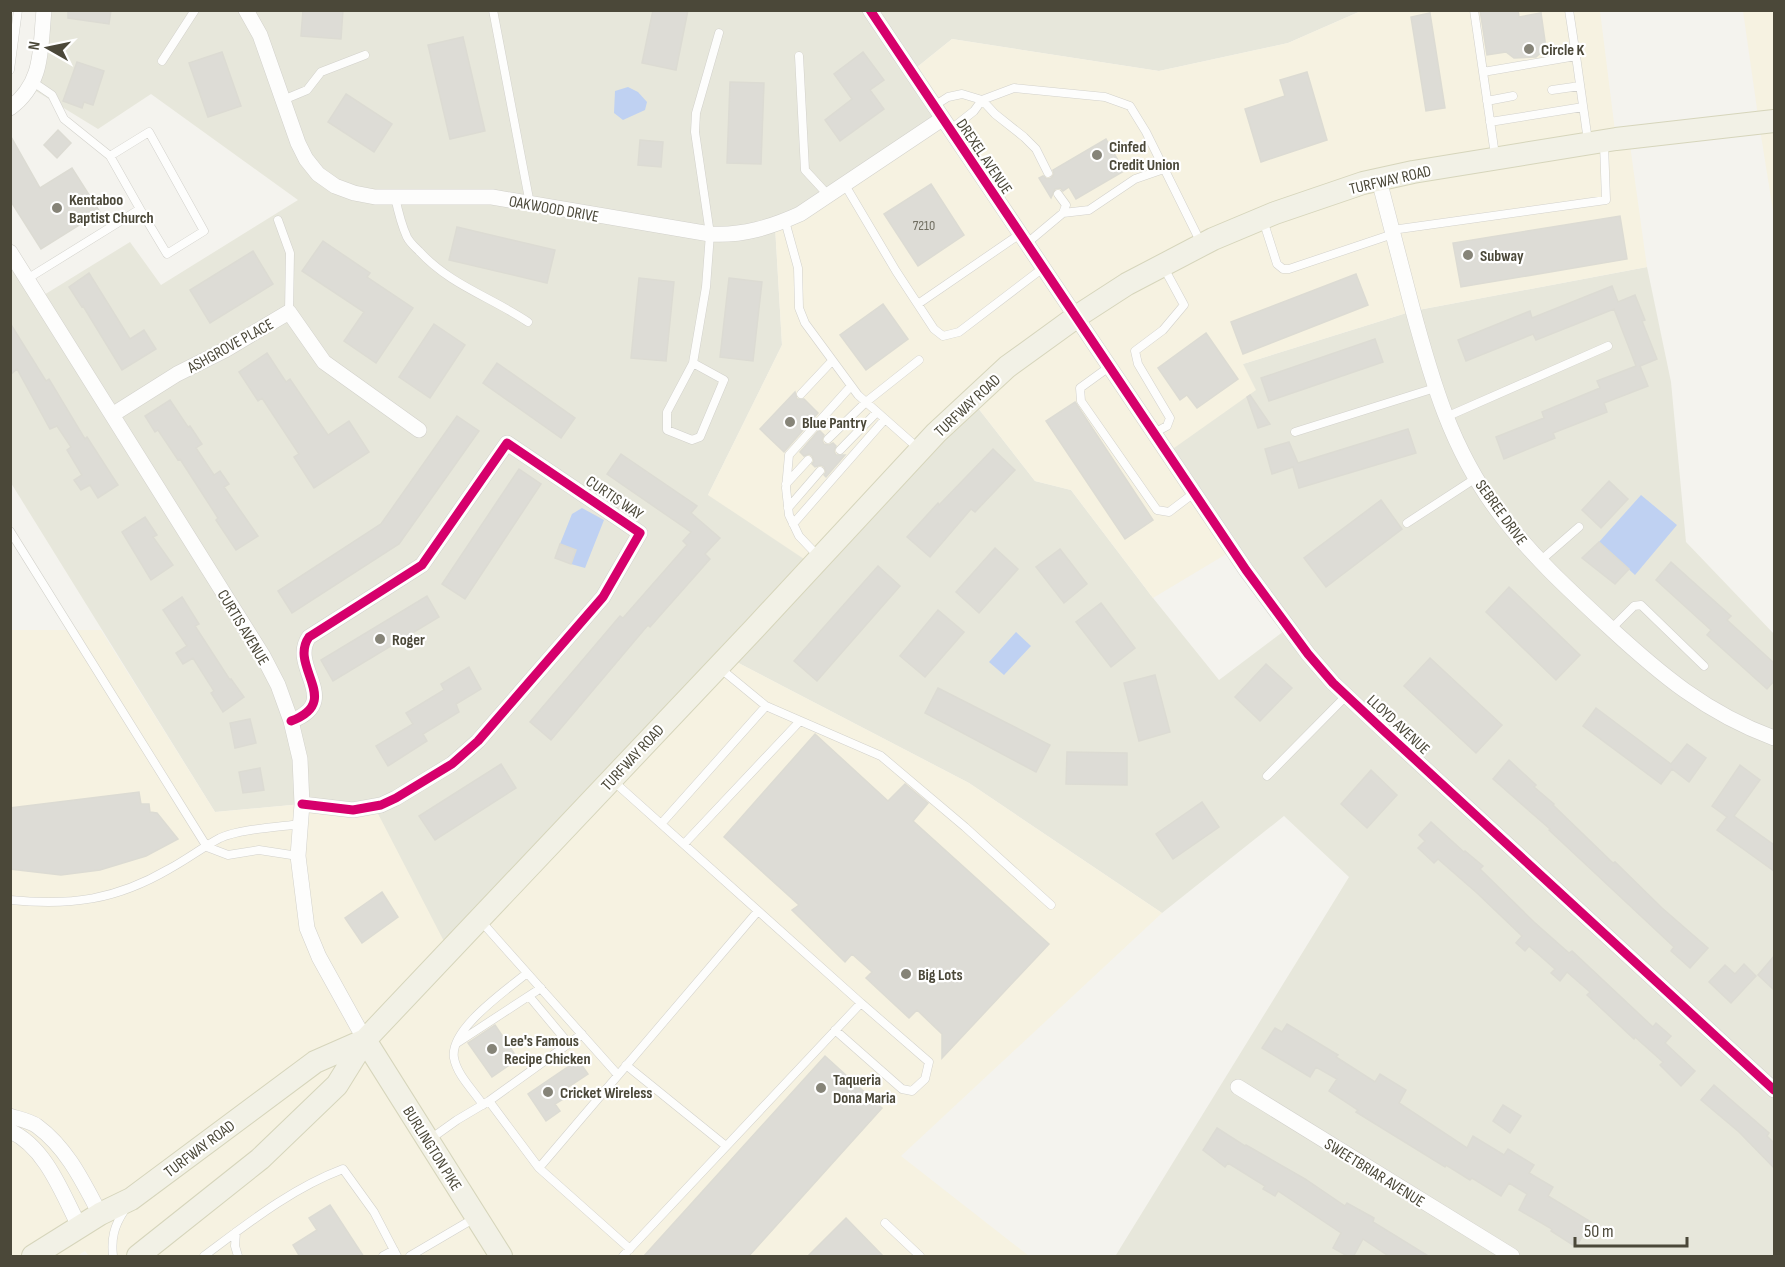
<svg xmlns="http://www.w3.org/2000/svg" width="1785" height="1267" font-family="'Sofia Sans Condensed',sans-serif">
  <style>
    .residential { fill: #e7e7db }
    .commercial { fill: #f6f2e1 }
    .water { fill: #bfd1f2 }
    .building { fill: #dddcd6; stroke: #dcdbd3; stroke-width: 1.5 }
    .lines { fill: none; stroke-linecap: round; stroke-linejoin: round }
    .lane-casing { stroke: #d2d1cb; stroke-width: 9 }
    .street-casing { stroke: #d2d1cb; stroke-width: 16 }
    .primary-casing { stroke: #d6d5bb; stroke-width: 24 }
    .lane { stroke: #fdfdfc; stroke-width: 8 }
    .street { stroke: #fdfdfc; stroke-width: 15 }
    .primary { stroke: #f2f1e6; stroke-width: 22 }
    .cycleway-casing { stroke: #fff; stroke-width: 13 }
    .cycleway { stroke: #d6006c; stroke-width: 9 }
    .poi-dot { fill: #868478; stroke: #fff; stroke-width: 2 }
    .labels { text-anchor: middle; stroke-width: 4.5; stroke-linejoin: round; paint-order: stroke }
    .number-label { font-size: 14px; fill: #706e61 }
    .poi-label { font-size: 16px; font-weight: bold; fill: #4b4839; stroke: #fff; text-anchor: start }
    .street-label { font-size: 16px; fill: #4b4839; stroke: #fff }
  </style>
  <rect width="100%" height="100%" fill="#f4f3ee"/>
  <path class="residential" d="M44 11H1361L1288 43 1159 71 952 39 911 72 942 119 775 226 782 345 708 495 971 399 1035 481 1071 490 1153 598 1219 680 1288 628 1167 453 1243 364 1413 311 1647 267 1671 382 1686 542 1774 634V1256L1116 1255 1349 877 1284 816 1162 913 969 783 727 657 449 952 302 804 215 812 11 483V252L39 298 130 242 161 285 298 200 151 94 98 129 31 88Z"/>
  <path class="commercial" d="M1361 11H1600L1616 139 1629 138 1647 267 1413 311 1243 364 1256 390 1167 453 1233 550 1153 598 1071 490 1035 481 971 399 813 565 708 495 782 345 775 225 942 119 911 72 952 39 1159 71 1288 43Z
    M1743 11H1774V217L1759 123Z
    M10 630H101L215 812 302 804 374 806 449 951 727 657 969 783 1162 913 901 1156 1029 1256H89L85 1251 77 1256H11Z"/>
  <path class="water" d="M628 87 638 92 647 102 645 110 623 120 614 113 615 91Z
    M1641 495 1677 525 1635 575 1599 542Z
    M582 508 604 520 585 568 571 564 576 550 560 544 572 514Z
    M1016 632 1031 646 1004 675 989 662Z"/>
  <path class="building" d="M68 10H111L109 24 68 18Z
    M303 10H343L341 39 301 36Z
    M653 10H688L676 70 642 63Z
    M1480 10H1518L1519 17 1541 13 1546 48 1536 57 1514 58 1506 52 1487 55Z
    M1430 13 1445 108 1426 111 1411 17Z
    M463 37 485 131 450 139 428 45Z
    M222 52 241 106 208 117 189 63Z
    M863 52 884 80 870 90 884 109 840 141 825 120 852 99 834 74Z
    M77 62 104 71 93 105 84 102 82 108 63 101Z
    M1307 72 1327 140 1261 162 1245 109 1285 96 1280 80Z
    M730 82 764 83 761 164 727 163Z
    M346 94 392 124 374 152 328 122Z
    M58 130 71 143 57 158 44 145Z
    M10 135 40 188 72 168 100 212 41 249 10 200Z
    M1106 139 1124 171 1076 199 1069 187 1063 191 1060 188 1055 189 1051 198 1039 178 1043 176 1047 179 1051 178 1054 174 1053 170Z
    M640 140 663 142 661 167 638 165Z
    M931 184 964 235 918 266 884 214Z
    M1620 216 1627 259 1461 287 1453 243Z
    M457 227 555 250 547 283 449 260Z
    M323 241 370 273 367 277 413 308 376 363 344 341 364 312 302 271Z
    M253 251 273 284 210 323 190 290Z
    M89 273 130 339 144 330 156 349 122 370 83 306 82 307 69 287Z
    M1356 274 1368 305 1243 354 1231 322Z
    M639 278 674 282 666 361 631 358Z
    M729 278 762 282 753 361 720 357Z
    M1612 286 1618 302 1635 295 1645 320 1642 321 1657 359 1640 366 1648 386 1604 403 1607 412 1553 433 1555 438 1504 459 1496 437 1544 418 1542 412 1600 388 1597 381 1636 366 1628 345 1614 309 1536 340 1533 334 1466 361 1458 340 1530 311 1532 318Z
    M883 304 908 339 866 370 840 335Z
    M10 323 46 381 49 379 85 439 87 437 118 485 98 498 90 485 81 490 74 480 82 475 67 450 71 447 57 426 50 429 17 369 10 375Z
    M434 324 465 345 430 398 399 377Z
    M1206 333 1238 379 1197 408 1187 395 1180 400 1158 368Z
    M1375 339 1383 362 1269 401 1261 378Z
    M267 353 286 382 290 379 328 435 349 421 369 452 314 488 294 457 299 454 262 398 258 401 239 372Z
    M497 363 575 418 561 438 483 383Z
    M795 392 797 399H804L818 413 784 452 760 429Z
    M1250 395 1270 424 1258 428 1247 397Z
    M170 400 188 427 190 426 202 444 196 448 214 475 220 471 229 484 224 487 258 536 236 550 216 520 218 518 180 459 178 460 158 430 155 432 145 416Z
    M1075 402 1153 520 1125 539 1046 421Z
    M457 416 479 431 399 544 292 613 278 591 381 524Z
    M1408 429 1416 453 1299 488 1293 467 1272 474 1265 449 1289 442 1298 463Z
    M819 430 824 435 822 440 824 444 829 445 833 443 836 446 834 451 836 455H845L826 477 824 475 826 472 824 467 821 465 815 467 812 464 814 461 812 456 809 454 804 456 800 452Z
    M993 449 1015 470 975 512 971 509 930 557 907 537 938 503 939 505Z
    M621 454 697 506 691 513 720 538 705 554 710 559 650 627 648 625 551 740 530 722 620 616 623 618 687 545 683 541 691 532 607 474Z
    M519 469 541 484 465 599 442 584Z
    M1609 481 1628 499 1601 528 1582 510Z
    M1381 500 1402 529 1326 587 1304 558Z
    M145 517 157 535 153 537 173 565 151 580 122 532Z
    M1599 542 1629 569 1615 584 1582 558Z
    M560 544 576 550 571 564 555 558Z
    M995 548 1018 569 979 613 956 592Z
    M1060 549 1087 584 1064 603 1036 567Z
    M1671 562 1731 616 1727 620 1774 663V681L1767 689 1707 635 1711 630 1656 580Z
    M878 566 900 586 817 681 794 661Z
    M1509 587 1580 655 1556 680 1486 612Z
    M427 596 439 617 333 681 321 660Z
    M182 597 199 624 195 626 230 680 231 679 244 697 223 712 211 693 214 691 193 658 183 664 176 653 187 646 163 610Z
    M1101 603 1135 648 1111 667 1076 622Z
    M938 610 964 632 925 677 900 656Z
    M1430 658 1502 725 1476 753 1404 686Z
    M1266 664 1292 688 1260 721 1235 697Z
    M469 667 481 689 456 704 459 712 423 734 427 741 388 766 376 746 413 724 406 713 444 690 441 684Z
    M1155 675 1170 732 1139 741 1124 683Z
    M938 688 1050 745 1036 772 925 713Z
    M1596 708 1671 764 1687 744 1706 758 1689 782 1672 769 1661 784 1583 726Z
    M250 719 256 743 235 748 230 723Z
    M815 734 888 801 905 784 928 803 913 821 1049 944 942 1058V1034L917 1010 909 1018 866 978 872 972 852 954 845 962 792 910 799 905 724 837Z
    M1067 752 1127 753V785L1066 784Z
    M1509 760 1536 785 1534 787 1554 804 1553 805 1613 863 1615 862 1662 908 1708 948 1690 968 1671 951 1674 947 1549 830 1550 829 1493 779Z
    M501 764 516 788 435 840 419 816Z
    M1740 765 1760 780 1734 816 1774 845V871L1717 830 1727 817 1712 806Z
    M260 768 264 790 243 793 239 772Z
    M1371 770 1397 795 1367 828 1341 804Z
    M139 792 141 804H149L150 812 157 813 178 839 146 856 100 870 61 875 10 869V808Z
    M1202 802 1219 827 1173 859 1156 834Z
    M1431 822 1464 852 1465 851 1483 866 1480 869 1534 922 1569 953 1572 951 1653 1027 1656 1023 1671 1036 1665 1043 1695 1071 1681 1086 1660 1065 1663 1062 1635 1037 1634 1039 1587 995 1590 992 1567 972 1560 981 1551 973 1555 969 1529 946 1525 951 1516 943 1522 936 1477 893 1438 859 1434 863 1418 848 1425 841 1419 835Z
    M382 892 398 917 362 943 345 918Z
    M1774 956V990L1758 975Z
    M1744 964 1756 976 1731 1003 1709 982 1725 965 1735 974Z
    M1287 1024 1338 1055 1336 1057 1375 1082 1380 1074 1406 1090 1399 1103 1467 1148 1473 1136 1504 1155 1508 1149 1534 1165 1529 1173 1553 1187 1548 1196 1591 1222 1576 1247 1551 1231 1552 1229 1519 1210 1527 1194 1509 1183 1501 1196 1472 1178 1470 1180 1446 1165 1445 1167 1356 1112 1358 1110 1329 1091 1337 1079 1316 1067 1310 1077 1262 1048 1275 1028 1282 1032Z
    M495 1025 518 1059 492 1077 468 1043Z
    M825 1056 882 1108 748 1257H643Z
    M578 1060 588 1074 564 1090 568 1096 555 1104 560 1111 546 1121 528 1094Z
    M1714 1085 1769 1133 1767 1136 1774 1143V1168L1739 1132 1701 1100Z
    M1503 1105 1521 1116 1510 1133 1493 1121Z
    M1217 1128 1245 1146 1246 1145 1305 1179 1345 1206 1347 1203 1374 1218 1373 1222 1430 1257H1390L1363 1239 1353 1257H1349L1333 1248 1341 1233 1278 1191 1275 1196 1263 1189 1265 1186 1228 1163 1225 1167 1203 1150Z
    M330 1205 364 1257H300L293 1245 317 1230 309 1218Z
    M846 1218 884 1257H807Z"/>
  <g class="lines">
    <defs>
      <path id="lane" d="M493 10 530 204
        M1474 10 1483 72
        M1569 10 1576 56
        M799 56 805 170 829 196
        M162 61 195 10
        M10 70 18 10
        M33 82 52 95 64 119 110 156
        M1552 90 1580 86
        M283 100 307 90 321 72 365 55
        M1487 101 1513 96
        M934 106 948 97 962 94 982 100 995 114 1024 137 1036 149 1048 173
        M1490 122 1583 107
        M950 130 974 111 982 100 1014 88 1105 97 1130 106 1146 132 1201 243
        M1495 155 1483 72 1576 56 1588 141
        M845 185 896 271 934 329 943 336 959 332 1043 268
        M1058 194 1066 205 1063 213
        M395 197C398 211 401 224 407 237 410 243 415 247 419 251 450 285 491 297 528 322
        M278 220 290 253 289 312
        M1263 220 1277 264 1283 269H1289L1393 234
        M785 221 798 268 799 308 805 323 858 395 919 449
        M1392 230 1606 200 1604 144
        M1026 244 1063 213 1089 210 1135 179 1164 169
        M27 279 140 209 110 156 149 132 204 231 167 254 140 209
        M918 304 1020 234
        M693 363 724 380 700 437 692 440 667 430V412L693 363 706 287 710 234 695 132 696 113 719 33
        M1109 367 1080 388 1081 401 1157 510 1169 512 1194 493
        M801 394 832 361
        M1446 417 1608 346
        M1295 432 1435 388
        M1154 433 1167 426 1170 418 1138 364 1135 351 1163 330 1184 305 1164 268
        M828 439 866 402 919 360
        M840 450 877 412
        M786 484 808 460
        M788 508 820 471
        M1407 523 1476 478
        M793 524 885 419
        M10 531 207 847 228 855 259 850 298 856
        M819 557 799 536 789 515 786 488 789 455 851 386
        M1540 561 1579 527
        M1611 629 1634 606 1641 605 1704 666
        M721 669 766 706 881 756 965 827 1051 905
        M1267 776 1347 695
        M612 780 861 1003 623 1256
        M661 824 766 706
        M684 844 800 721
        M10 900C71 906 116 900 169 869 186 860 203 847 220 838 240 829 279 827 301 824
        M480 920 618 1075
        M529 996 569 1044
        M835 1030 902 1089 912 1091 925 1079 929 1062 861 1003
        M457 1043 541 988
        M626 1065 726 1146
        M489 1101 539 1168 630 1249
        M483 1105C474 1091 457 1075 454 1058 449 1029 507 990 527 973
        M429 1140 457 1120 489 1101 582 1034
        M539 1168 758 911
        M885 1223 920 1256
        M236 1232 235 1246 238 1256
        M113 1256C111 1239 114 1226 124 1211
        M204 1256C247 1224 292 1188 343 1169L374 1212 397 1256
        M383 1256 394 1250
        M410 1256 473 1219"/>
      <path id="street" d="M246 10 260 35 298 143 306 159 318 174 335 186 354 193 375 197H492L710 234C743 236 771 227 800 214L942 119
        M870 10 1246 570 1308 654 1333 683 1383 730 1774 1090
        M10 108C44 83 40 49 44 10
        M1379 180C1390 222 1401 264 1412 307 1432 381 1451 448 1497 510 1529 553 1568 589 1607 625 1660 674 1706 713 1774 738
        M10 252 263 656 278 685 291 721 300 759 302 804 298 856 307 928 319 957 365 1040
        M112 415 177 374 225 350 289 312 324 362 419 430
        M291 721C344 701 288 667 309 637L422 565 507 443 640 533 603 597 478 741 452 764 396 798 381 805 353 810 302 804
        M1238 1087 1512 1256
        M10 1116C19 1119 30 1121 37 1126 67 1148 83 1182 100 1214
        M10 1131C46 1147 63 1195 80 1228"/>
      <path id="primary" d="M365 1040 501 1256
        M33 1256 100 1214 131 1199 315 1062 365 1040
        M138 1256 260 1159 337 1085 365 1040 754 629 936 433 1007 367 1076 317 1127 284 1213 239 1275 213 1363 183 1413 172 1616 139 1774 121"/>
    </defs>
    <use href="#lane" class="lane-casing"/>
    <use href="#street" class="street-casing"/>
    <use href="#primary" class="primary-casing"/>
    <use href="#lane" class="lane"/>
    <use href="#street" class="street"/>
    <use href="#primary" class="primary"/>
    <defs>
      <path id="cycleway" d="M870 10 1246 570 1308 654 1333 683 1383 730 1774 1090
        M291 721C344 701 288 667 309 637L422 565 507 443 640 533 603 597 478 741 452 764 396 798 381 805 353 810 302 804"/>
    </defs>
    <use href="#cycleway" class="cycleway-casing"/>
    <use href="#cycleway" class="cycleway"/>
  </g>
  <g class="poi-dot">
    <circle cx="1529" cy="49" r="6"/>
    <circle cx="1097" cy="155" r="6"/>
    <circle cx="57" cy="208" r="6"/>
    <circle cx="1468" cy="255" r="6"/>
    <circle cx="790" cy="422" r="6"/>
    <circle cx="380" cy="639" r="6"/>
    <circle cx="906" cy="974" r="6"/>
    <circle cx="492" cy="1049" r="6"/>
    <circle cx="821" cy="1088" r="6"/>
    <circle cx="548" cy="1092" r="6"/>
  </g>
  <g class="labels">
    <g class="number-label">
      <text x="924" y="230">7210</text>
    </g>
    <g class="poi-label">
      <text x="1541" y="55">Circle K</text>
      <text x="1109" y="152">Cinfed<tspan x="1109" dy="18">Credit Union</tspan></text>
      <text x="69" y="205">Kentaboo<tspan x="69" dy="18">Baptist Church</tspan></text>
      <text x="1480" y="261">Subway</text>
      <text x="802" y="428">Blue Pantry</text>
      <text x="392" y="645">Roger</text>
      <text x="918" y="980">Big Lots</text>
      <text x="504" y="1046">Lee's Famous<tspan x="504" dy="18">Recipe Chicken</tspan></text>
      <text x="833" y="1085">Taqueria<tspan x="833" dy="18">Dona Maria</tspan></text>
      <text x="560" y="1098">Cricket Wireless</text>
    </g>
    <g class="street-label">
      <text transform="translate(985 156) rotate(56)" y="6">DREXEL AVENUE</text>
      <text transform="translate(1390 179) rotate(-13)" y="6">TURFWAY ROAD</text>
      <text transform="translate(554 208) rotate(10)" y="6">OAKWOOD DRIVE</text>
      <text transform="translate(230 345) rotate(-29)" y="6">ASHGROVE PLACE</text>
      <text transform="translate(967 405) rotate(-43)" y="6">TURFWAY ROAD</text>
      <text transform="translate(615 497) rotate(34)" y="6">CURTIS WAY</text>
      <text transform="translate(1502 512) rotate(54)" y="6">SEBREE DRIVE</text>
      <text transform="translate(244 627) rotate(59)" y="6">CURTIS AVENUE</text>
      <text transform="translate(1399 724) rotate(43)" y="6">LLOYD AVENUE</text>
      <text transform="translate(632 757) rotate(-47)" y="6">TURFWAY ROAD</text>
      <text transform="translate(199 1148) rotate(-37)" y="6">TURFWAY ROAD</text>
      <text transform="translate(433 1148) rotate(58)" y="6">BURLINGTON PIKE</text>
      <text transform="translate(1375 1172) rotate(32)" y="6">SWEETBRIAR AVENUE</text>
    </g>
  </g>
  <rect width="1785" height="1267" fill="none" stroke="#4b4839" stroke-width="24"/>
  <g transform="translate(48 48) rotate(279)" stroke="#ffffff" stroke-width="4.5" paint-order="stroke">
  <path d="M0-4.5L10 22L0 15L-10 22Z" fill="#4b4839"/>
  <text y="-9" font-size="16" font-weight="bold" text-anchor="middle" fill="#4b4839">N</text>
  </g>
  <path d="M1575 1237v9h112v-9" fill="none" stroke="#4b4839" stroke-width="3"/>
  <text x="1584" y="1237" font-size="18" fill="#4b4839" stroke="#ffffff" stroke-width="4.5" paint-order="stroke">50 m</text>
</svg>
